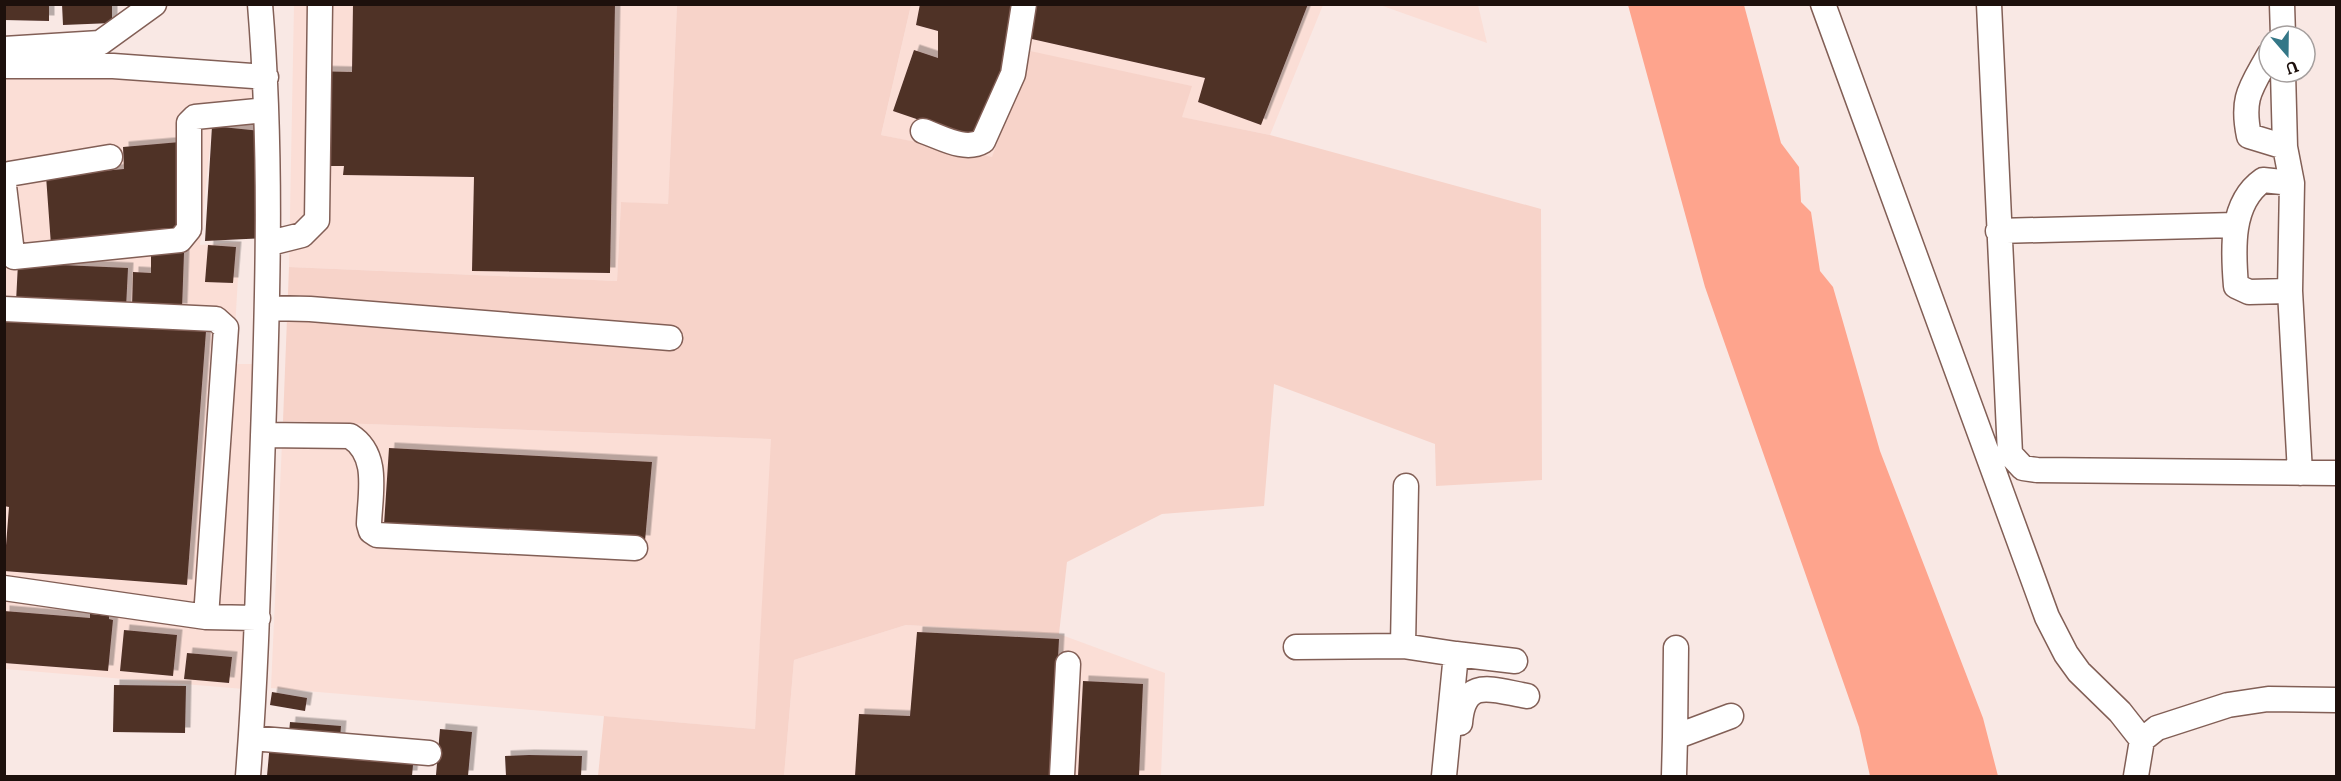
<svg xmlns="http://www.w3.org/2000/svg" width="2341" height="781" font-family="Literata,serif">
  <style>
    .built { fill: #fbded6 }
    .green { fill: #f7d3c9 }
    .water { fill: #fea48d }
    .building { fill: #4f3028; filter: url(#shadow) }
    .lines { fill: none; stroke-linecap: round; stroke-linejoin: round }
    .minor-casing { stroke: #825f56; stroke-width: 27 }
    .minor { stroke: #fff; stroke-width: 24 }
  </style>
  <defs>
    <filter id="shadow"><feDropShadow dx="5.5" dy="-5.5" stdDeviation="0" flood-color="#0004"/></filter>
  </defs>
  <rect width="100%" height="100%" fill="#f9e8e4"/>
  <path class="built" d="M294 5H677L668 205 621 202 617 281 289 267Z
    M911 5H1323L1270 135 1181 117 1191 86 1030 52 992 158 881 135Z
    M1380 5H1478L1487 43Z
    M4 72 103 74 260 90V131L212 126 200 245 240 242 233 364H259L244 689 5 669Z
    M283 421 772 439 755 729 271 688Z
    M906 625 1059 634 1165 673 1161 776H784L794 660Z"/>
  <path class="green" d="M677 5H911L881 135 992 157 1030 51 1192 86 1182 117 1270 135 1541 209 1542 480 1436 486 1435 444 1274 384 1264 506 1162 514 1067 562 1059 634 906 625 794 660 784 776H598L604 716 755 729 771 439 283 421 289 267 617 281 621 202 668 204Z"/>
  <path class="water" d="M1628 5H1744L1781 143 1799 167 1801 202 1811 212 1820 271 1833 287 1880 451 1983 718 1998 776H1870L1859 727 1705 287Z"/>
  <path class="building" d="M4 4H49V21L4 20Z
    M62 4H112V23L63 25Z
    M353 4H615L610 273 472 271 474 177 343 175 344 166H307L309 71 352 72Z
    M920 4H1017L1009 67 978 140 893 111 914 50 938 58V31L916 25Z
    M1029 4H1308L1261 125 1198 102 1205 78 1023 37Z
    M212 126 260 131 264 238 205 241Z
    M180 142 185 234 51 245 46 176 124 169 123 147Z
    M208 245 236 247 233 283 205 282Z
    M151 252 184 253 182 309 132 307 133 272 151 273Z
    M18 263 128 268 126 308 16 302Z
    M4 318 206 331 187 585 4 571 9 507 4 506Z
    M389 448 652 462 645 541 384 525Z
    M4 611 90 618V614L109 616V619L113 620 108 671 4 663Z
    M124 630 177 635 173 676 120 671Z
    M917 632 1059 639 1052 776H855L859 714 910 716Z
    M187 653 232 657 229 683 184 679Z
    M1083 681 1143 684 1139 776H1078Z
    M114 685 186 686 185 733 113 732Z
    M272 692 307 698 305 711 270 705Z
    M290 722 341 726 340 739 289 733Z
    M440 729 472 732 468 776 436 775Z
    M270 743 414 754 412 776H267Z
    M529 755 582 756 581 776H506L505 756Z"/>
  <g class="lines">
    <defs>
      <path id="minor" d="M1823 4 2047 617 2066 654 2079 672 2120 712 2142 740
        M1989 4 2010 454 2023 468 2037 470 2336 473
        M2282 4 2283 36
        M4 49 100 43 154 4
        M2269 55C2251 88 2241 97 2249 136L2285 147
        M4 66H113L266 77
        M2283 72 2285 147 2292 183 2290 291 2300 473
        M923 131C941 137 965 152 983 141L1013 74 1024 4
        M4 183 9 174 110 157
        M4 186 12 253 14 257 180 240 189 229V123L195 117 266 110
        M1998 231 2235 225
        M270 243 302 235 317 220 320 4
        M2290 291 2249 292 2236 286C2233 250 2230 203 2263 180L2292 183
        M268 308 310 309 670 338
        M4 309 216 319 226 328 206 617
        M263 435 350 436C380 455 370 493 369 524L371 531 377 535 635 548
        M4 588 206 617 258 618
        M1403 646 1406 486
        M1296 647 1403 646 1456 654 1444 776
        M1456 654 1515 661
        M1460 723C1464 676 1492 690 1527 696
        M1675 737 1676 648
        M251 738 429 753
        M248 776C257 663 259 550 263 436 268 292 272 149 260 4
        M1062 776 1068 664
        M1674 776 1675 737 1731 716
        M2136 776 2142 740 2157 728 2228 705 2268 699 2336 700"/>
    </defs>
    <use href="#minor" class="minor-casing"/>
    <use href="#minor" class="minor"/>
  </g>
  <rect width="2341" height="781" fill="none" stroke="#1d100c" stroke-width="12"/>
  <g transform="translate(2287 54) rotate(160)"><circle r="28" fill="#ffffff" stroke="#a59f9e" stroke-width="1.5"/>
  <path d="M0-4.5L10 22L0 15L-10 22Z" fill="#347787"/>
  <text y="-9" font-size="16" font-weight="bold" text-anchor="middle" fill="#1d100c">U</text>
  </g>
</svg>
